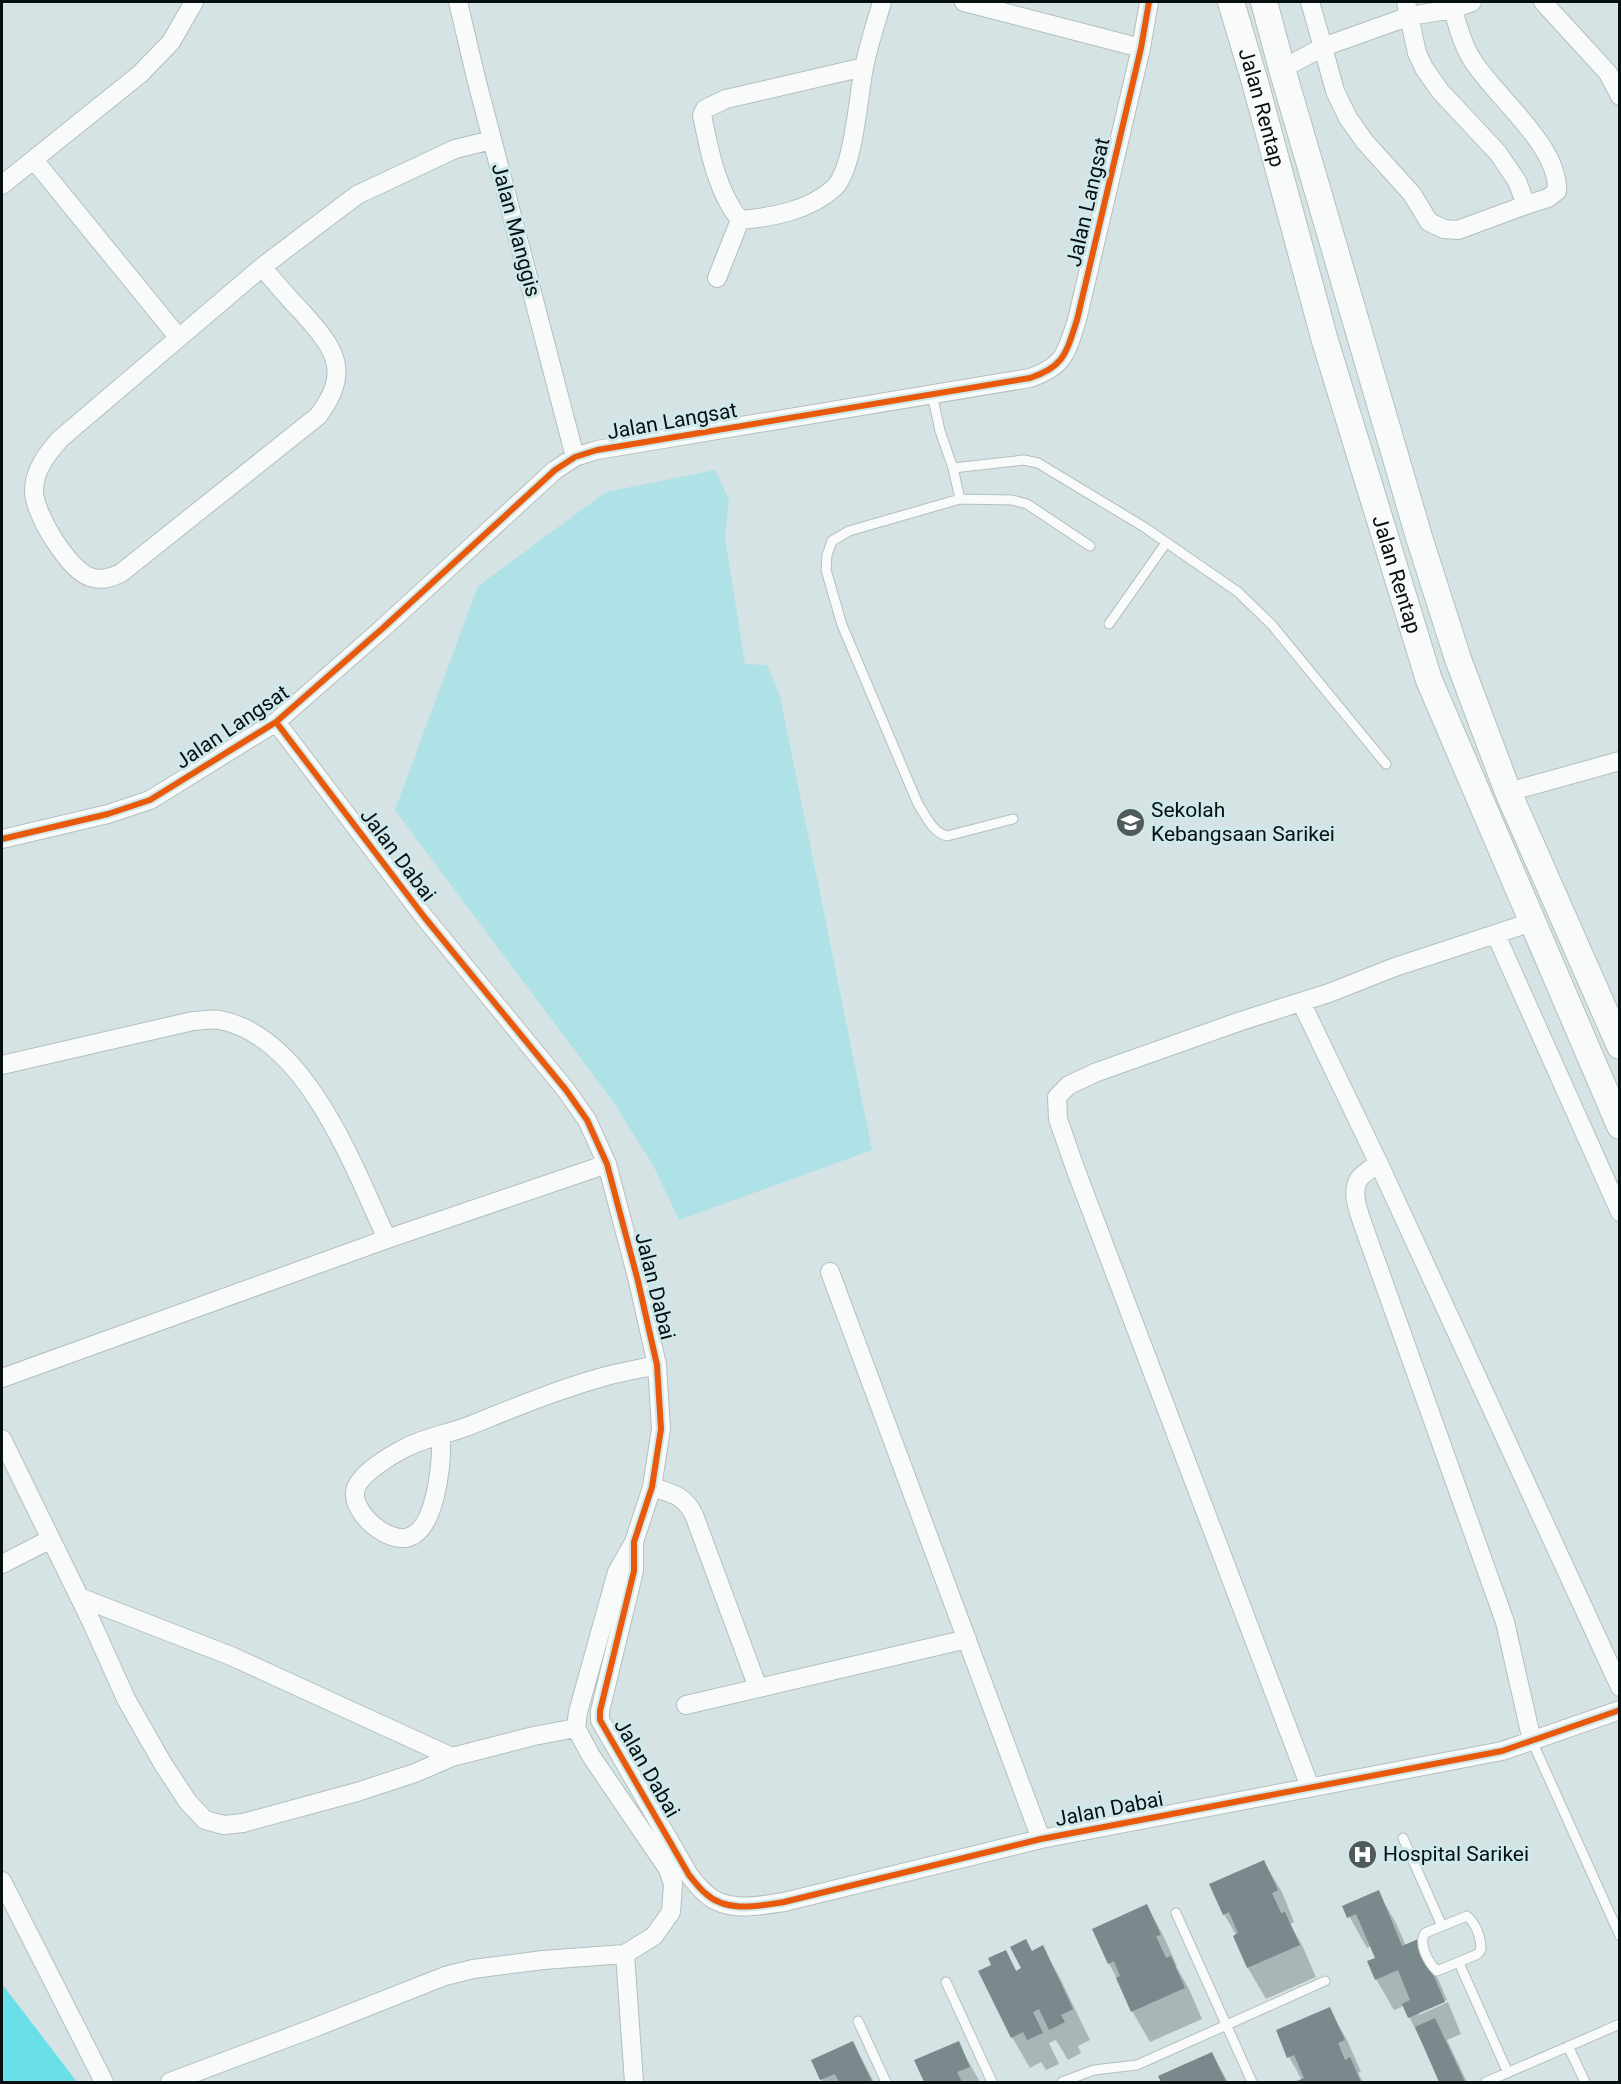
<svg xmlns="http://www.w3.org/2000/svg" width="1621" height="2084" font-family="Roboto,sans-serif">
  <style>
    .green { fill: #aee2e7 }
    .water { fill: #69e0e8 }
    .shadow { fill: #0003 }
    .building { fill: #7a898b }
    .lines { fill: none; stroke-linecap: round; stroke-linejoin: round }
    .lane-casing { stroke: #b3bfbf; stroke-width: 11 }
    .street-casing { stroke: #b3bfbf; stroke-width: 20 }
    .secondary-casing { stroke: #b3bfbf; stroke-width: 28 }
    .lane { stroke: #f9fbfb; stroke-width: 9 }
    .street { stroke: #f9fbfb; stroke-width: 18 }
    .secondary { stroke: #f9fbfb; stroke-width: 26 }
    .cycleway-casing { stroke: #cfe9eb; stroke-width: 10 }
    .cycleway { stroke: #e8590c; stroke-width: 6 }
    .labels { text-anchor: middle; stroke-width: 6; stroke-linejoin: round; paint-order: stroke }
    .street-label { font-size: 21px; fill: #071011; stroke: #cfe9eb }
    .poi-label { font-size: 21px; fill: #071011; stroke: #cfe9eb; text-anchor: start }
  </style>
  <rect width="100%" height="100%" fill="#d5e3e5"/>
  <path class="green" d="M715 470 729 500 725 538 745 664 767 665 780 696 872 1150 679 1220 653 1165 612 1100 395 810 478 586 606 492Z"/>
  <path class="water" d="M2 1984 77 2082H2Z"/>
  <path class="shadow" d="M1264 1862 1282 1892 1294 1922 1290 1924 1302 1945 1316 1977 1266 1999 1248 1968 1235 1936 1236 1935 1224 1914Z
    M1378 1892 1396 1923 1406 1946 1435 1972 1447 2000 1419 2012V2015L1448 2002 1461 2034 1447 2040 1467 2082H1441L1404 2006 1394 2010 1376 1979 1377 1959 1371 1946 1367 1948 1344 1907Z
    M1147 1906 1164 1937 1177 1966H1176L1189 1989 1202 2019 1150 2042 1132 2011 1109 1963Z
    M1042 1947 1060 1978 1090 2040 1078 2046 1081 2053 1068 2060 1056 2040 1049 2043 1059 2064 1046 2070 1041 2062 1030 2068 1012 2037 1005 1951 1017 1972 1023 1969 1032 1952Z
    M1329 2009 1347 2040 1361 2072 1358 2073 1363 2082H1299L1302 2080 1289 2057Z
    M853 2043 874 2082H823L813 2060Z
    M958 2043 980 2082H926L916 2061Z
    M1212 2054 1228 2082H1163L1160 2077Z"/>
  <path class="building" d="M1264 1860 1278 1890 1272 1893 1281 1913 1285 1912 1300 1945 1247 1968 1233 1936 1238 1933 1229 1912 1223 1915 1209 1884Z
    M1379 1890 1402 1946 1418 1939 1445 2002 1408 2018 1402 2004 1410 2000 1398 1970 1375 1980 1367 1961 1375 1958 1356 1914 1347 1918 1342 1906Z
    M1147 1904 1161 1935 1156 1936 1166 1958 1171 1956 1185 1988 1131 2012 1116 1978 1120 1976 1114 1961 1108 1964 1092 1929Z
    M1026 1939 1032 1951 1043 1945 1073 2009 1061 2015 1065 2022 1049 2030 1039 2009 1033 2012 1043 2033 1027 2040 1023 2032 1011 2038 978 1971 991 1965 988 1958 1006 1950 1016 1971 1021 1968 1010 1947Z
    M1330 2007 1345 2040 1338 2043 1345 2060 1350 2057 1361 2082H1294L1304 2078 1294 2055 1287 2058 1276 2030Z
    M1435 2018 1465 2082H1439L1415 2027Z
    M853 2041 872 2082H839L835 2074 820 2080 811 2060Z
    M959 2041 970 2067 957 2072 962 2082H924L914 2060Z
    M1212 2052 1226 2082H1161L1158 2076Z"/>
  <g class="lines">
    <defs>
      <path id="lane" d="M932 394 940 431 953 468 1024 460 1038 463 1144 527 1238 592 1272 625 1386 764
        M953 468 960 499 849 531 832 541 827 555 826 570 842 625 918 804C926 816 932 832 947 836L1013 819
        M960 499 1012 500 1027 504 1090 546
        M1109 624 1166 543
        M1532 1741 1620 1936
        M1403 1838 1442 1926
        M1176 1913 1252 2082
        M1467 1916C1476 1924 1481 1937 1481 1949L1478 1954 1437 1971C1428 1962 1418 1944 1425 1933Z
        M1459 1963 1508 2073
        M946 1982 992 2082
        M858 2021 886 2082
        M1568 2046 1585 2082
        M1062 2082 1094 2070 1137 2065 1325 1981
        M1486 2082 1620 2024"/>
      <path id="street" d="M458 2 476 78 575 457
        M964 2 1141 48
        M1310 2 1323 47 1410 16 1453 9 1472 2
        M1406 2 1417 53 1424 68 1440 91 1498 153 1517 181 1526 205 1548 198 1557 191C1559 145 1494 96 1471 58 1461 41 1456 20 1451 2
        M1543 2 1608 73 1620 96
        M864 67 726 99 705 109 702 115C709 150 717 192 740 220 772 217 809 211 834 188 854 169 858 96 864 68 868 46 876 23 882 2
        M1282 69 1323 47 1335 91 1348 118 1365 142 1412 194 1429 222 1444 229 1458 230 1526 205
        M34 160 179 338
        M2 185 140 74 171 42 194 2
        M262 267C275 282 288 298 302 312 335 349 352 371 318 416L121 573C110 578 102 581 90 577 69 570 34 514 34 491 34 470 47 454 60 439L262 267 357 195 455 149 492 140
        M717 278 740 220
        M276 722 425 918 566 1090 587 1120 607 1164 638 1281 657 1365 661 1429 652 1487 634 1542V1571L600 1711V1720L689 1875C694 1881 699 1888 705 1893 726 1913 758 1906 784 1902L1041 1839 1502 1751 1620 1710
        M1508 792 1620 761
        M2 839 108 814 150 800 276 722 383 628 555 470 575 457 597 450 1030 378C1065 366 1066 353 1077 320L1141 48 1149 2
        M1496 935 1620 1212
        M1301 1002 1379 1164 1620 1687
        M2 1065 193 1021C202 1021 212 1018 220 1020 307 1037 354 1168 387 1239
        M1379 1164C1372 1168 1364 1172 1359 1179 1349 1194 1362 1220 1367 1236L1505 1622 1532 1741
        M830 1272 1041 1839
        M2 1378 387 1239 607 1164
        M441 1436C442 1460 437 1528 409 1537 388 1544 353 1514 355 1492 357 1475 391 1455 405 1448 424 1438 446 1434 466 1427 511 1409 556 1390 603 1377 621 1372 639 1369 657 1365
        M2 1439 91 1621 126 1699 163 1764 188 1802 205 1820 224 1825 243 1823 357 1792 415 1773 452 1757 534 1736 576 1728
        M652 1487C673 1494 684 1495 694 1515L758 1688
        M2 1564 51 1539
        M79 1597 231 1656 452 1757
        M686 1705 967 1639
        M1310 1787 1075 1168 1058 1119 1057 1097 1069 1085 1097 1072 1241 1021 1329 993 1395 967 1532 922
        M2 1881 104 2082
        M625 1954 634 2082
        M170 2082 311 2029 445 1976 473 1969 543 1960 625 1954 654 1936 671 1912 673 1884 668 1869 591 1756 576 1728 578 1712 617 1572 633 1544"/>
      <g id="secondary">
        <path id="s1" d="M1231 2 1255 82 1325 341 1429 680 1620 1126"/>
        <path d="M1264 2 1282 69 1419 537 1458 659 1508 792 1620 1046"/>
      </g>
    </defs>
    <use href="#lane" class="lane-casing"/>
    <use href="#street" class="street-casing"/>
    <use href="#secondary" class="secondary-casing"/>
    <use href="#lane" class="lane"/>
    <use href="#street" class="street"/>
    <use href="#secondary" class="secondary"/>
    <defs>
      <path id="cycleway" d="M276 722 425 918 566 1090 587 1120 607 1164 638 1281 657 1365 661 1429 652 1487 634 1542V1571L600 1711V1720L689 1875C694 1881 699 1888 705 1893 726 1913 758 1906 784 1902L1041 1839 1502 1751 1620 1710
        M2 839 108 814 150 800 276 722 383 628 555 470 575 457 597 450 1030 378C1065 366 1066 353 1077 320L1141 48 1149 2"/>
    </defs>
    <use href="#cycleway" class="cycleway-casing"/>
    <use href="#cycleway" class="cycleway"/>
  </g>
  <defs>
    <symbol id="school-disc" viewBox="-11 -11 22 22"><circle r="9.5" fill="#4f5a5b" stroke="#cfe9eb"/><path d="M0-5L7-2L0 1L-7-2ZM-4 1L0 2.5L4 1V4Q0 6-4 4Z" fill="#fff"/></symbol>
    <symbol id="hospital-disc" viewBox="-11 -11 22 22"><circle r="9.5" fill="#4f5a5b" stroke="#cfe9eb"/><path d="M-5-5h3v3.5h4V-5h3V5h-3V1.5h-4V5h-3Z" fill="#fff"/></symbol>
  </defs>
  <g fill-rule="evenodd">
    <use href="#school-disc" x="1114" y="806" width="33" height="33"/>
    <use href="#hospital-disc" x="1346" y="1838" width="33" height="33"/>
  </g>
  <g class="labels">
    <g class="street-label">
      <text dy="7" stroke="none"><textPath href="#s1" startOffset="110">Jalan Rentap</textPath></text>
      <text transform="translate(1088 202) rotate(-77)" y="7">Jalan Langsat</text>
      <text transform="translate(516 230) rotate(75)" y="7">Jalan Manggis</text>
      <text transform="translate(672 421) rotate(-10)" y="7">Jalan Langsat</text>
      <text dy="7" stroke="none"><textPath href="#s1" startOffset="596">Jalan Rentap</textPath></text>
      <text transform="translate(232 727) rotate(-34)" y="7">Jalan Langsat</text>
      <text transform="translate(398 855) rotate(53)" y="7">Jalan Dabai</text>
      <text transform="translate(655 1286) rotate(76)" y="7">Jalan Dabai</text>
      <text transform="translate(647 1768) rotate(60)" y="7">Jalan Dabai</text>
      <text transform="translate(1109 1809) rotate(-11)" y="7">Jalan Dabai</text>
    </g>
    <g class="poi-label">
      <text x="1151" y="817">Sekolah<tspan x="1151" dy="24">Kebangsaan Sarikei</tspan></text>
      <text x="1383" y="1861">Hospital Sarikei</text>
    </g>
  </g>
  <rect width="1621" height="2084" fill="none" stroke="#071011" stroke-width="6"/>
</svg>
